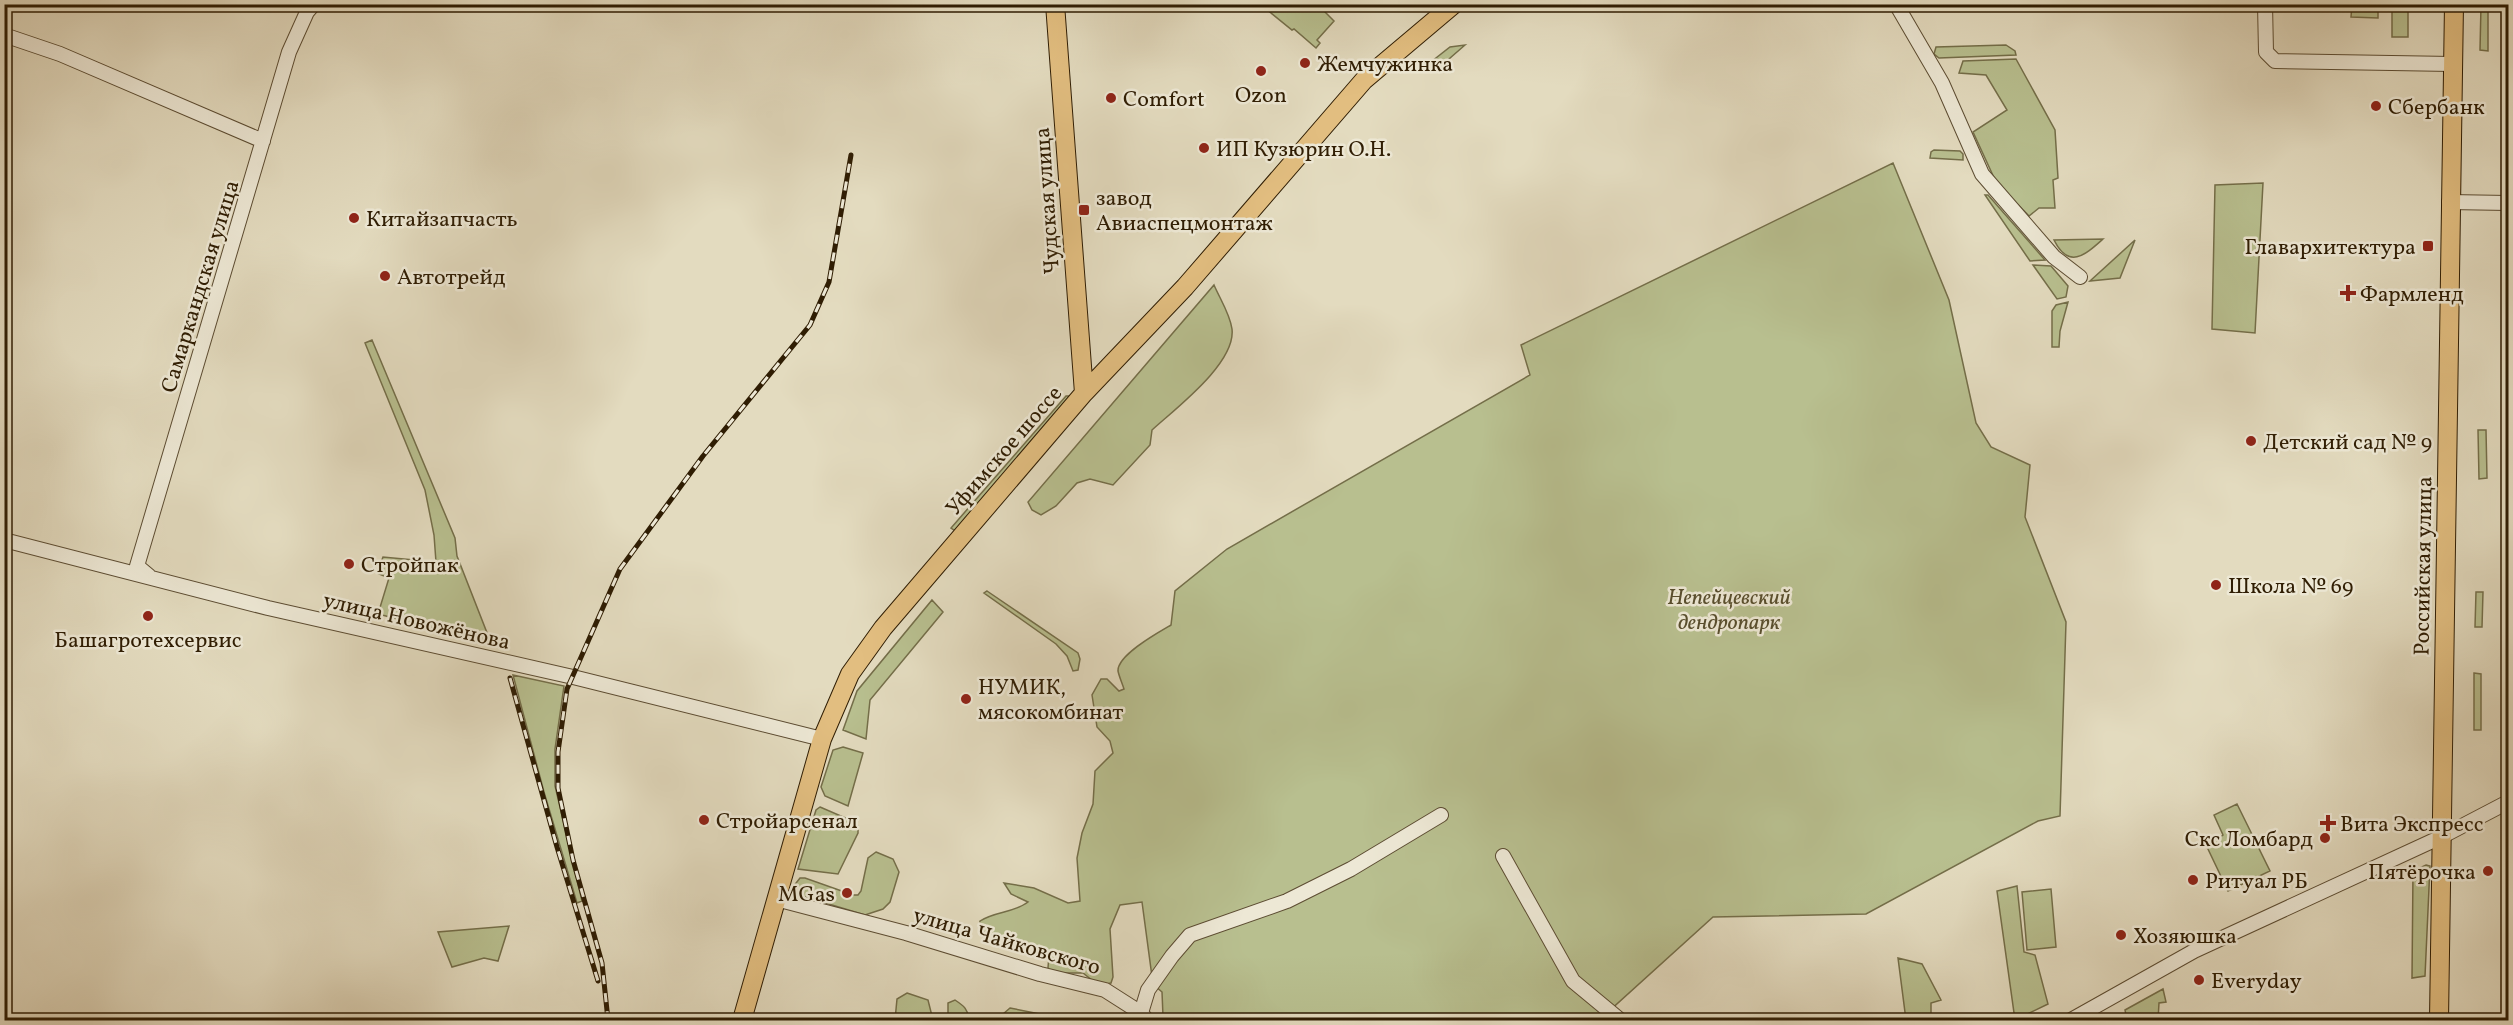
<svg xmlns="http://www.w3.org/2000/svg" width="2513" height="1025" font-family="Vollkorn,serif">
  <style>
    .green { fill: #b8bf8f; stroke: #746e49; stroke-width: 1.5 }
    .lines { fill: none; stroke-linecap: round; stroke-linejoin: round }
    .minor-casing { stroke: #5c4c32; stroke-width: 16 }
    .major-casing { stroke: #2f1d03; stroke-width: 20 }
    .minor { stroke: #ede8d5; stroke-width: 14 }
    .major { stroke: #e2be80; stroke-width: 18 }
    .rail-casing { stroke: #2f1d03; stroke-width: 5 }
    .rail { stroke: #ede8d5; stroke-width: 3; stroke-dasharray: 9; stroke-linecap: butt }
    .poi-dot { fill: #8f2418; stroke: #ede8d5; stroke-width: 2 }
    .labels { text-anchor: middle; stroke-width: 5; stroke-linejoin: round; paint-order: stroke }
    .poi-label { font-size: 22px; fill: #2f1d03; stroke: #ede8d5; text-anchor: start }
    .street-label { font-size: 22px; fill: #2f1d03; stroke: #ede8d5 }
    .park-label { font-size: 22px; font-style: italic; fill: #584e2d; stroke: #ede8d5 }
  </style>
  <rect width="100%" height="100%" fill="#e3dbbf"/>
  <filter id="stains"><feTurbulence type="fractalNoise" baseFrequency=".00333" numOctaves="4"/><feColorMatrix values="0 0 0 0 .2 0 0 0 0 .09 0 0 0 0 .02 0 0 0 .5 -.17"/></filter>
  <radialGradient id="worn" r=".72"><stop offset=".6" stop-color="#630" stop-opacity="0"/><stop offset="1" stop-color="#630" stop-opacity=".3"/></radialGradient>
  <path class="green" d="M1261 5H1318L1334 21 1317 40 1320 43 1316 48 1294 29 1292 30Z
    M2352 5H2378V18L2351 17Z
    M2392 5H2408V37H2392Z
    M2481 5H2488V51L2480 50Z
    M1465 45 1434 72 1427 65 1450 47Z
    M2006 45 2015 51 2016 55 1939 58 1934 54 1936 47Z
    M2016 59 2055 130 2058 178 2053 180 2055 208H2039L2029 216 1996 182 1973 132 2007 110 1986 75 1959 73 1963 61Z
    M1934 150 1960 151 1963 154V160L1930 158 1931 152Z
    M1893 163 1949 300 1976 423 1991 447 2030 465 2025 517 2066 622 2060 816 2038 821 1866 914 1713 917 1607 1013 1611 1020H1167L1163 1016 1162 992 1153 984 1142 902 1120 905 1110 929 1113 977 1111 983 1098 985 1083 973H1051L1048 968 1049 955 1021 941 983 932 979 927 980 921C995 911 1014 913 1028 902L1011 894 1004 883 1034 888 1068 903 1080 901 1077 858 1082 833 1093 804 1095 771 1113 753 1110 741 1097 727 1092 695 1101 679H1107L1119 691 1124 689C1122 683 1119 676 1118 671 1117 655 1159 632 1171 625L1175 591 1227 549 1530 375 1521 345Z
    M2263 183 2255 333 2212 329 2215 185Z
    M1985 195H1988L2045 260 2030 261Z
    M2103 239C2085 255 2069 270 2054 240Z
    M2135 240 2120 278 2090 281Z
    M2033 265 2051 266 2068 286 2066 297 2057 299Z
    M1214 285C1220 299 1230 314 1232 329 1236 363 1176 408 1152 430L1150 445 1113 485 1090 479 1077 483 1056 506 1041 515 1032 510 1028 502Z
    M2068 302 2060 331 2059 347H2052V311L2056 305Z
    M372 340 455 538 457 556 491 643 378 614 389 578 377 573 383 557 436 562 434 535 425 490 365 343Z
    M1066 396H1071L957 532 951 528Z
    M2478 430H2486L2487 478 2479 479Z
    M987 591 1078 653 1080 659 1078 670 1073 671 1067 656 1056 644 984 593Z
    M2476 592H2483L2482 627H2475Z
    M932 600 943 612 870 700 866 739 843 730 857 691Z
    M2474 673 2481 674V730H2474Z
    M513 675 564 686 555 749V786L582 901 577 903 544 792Z
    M843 747 863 753 848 806 825 796 821 787 833 750Z
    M2237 804 2270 871 2228 891 2207 847 2223 835 2214 815Z
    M820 807 855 822 858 826V833L838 874 798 869 816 810Z
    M876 852 893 859 899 872 890 902 883 909 865 915 799 895 794 891 793 887 800 878H805L853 895H858L861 891 868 858Z
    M2426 865 2430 866 2425 976 2412 978 2413 871Z
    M2017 886 2024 952 2035 955 2048 1004 2015 1020 1997 891Z
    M2051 889 2056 947 2027 950 2022 892Z
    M509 926 498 961 484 958 452 967 438 932Z
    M1898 958 1922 964 1941 1000 1931 1003V1020H1906Z
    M2163 989 2166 1002 2159 1003 2158 1020H2127L2125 1010Z
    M907 993 928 1000 933 1020H895L897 999Z
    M955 1000C964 1006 968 1009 969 1020H948V1003Z
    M1010 1008 1070 1020H1071H1003V1014Z"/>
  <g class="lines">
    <defs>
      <path id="minor" d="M1896 4 1942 83 1982 174 2054 257 2080 277
        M2265 4 2266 52 2275 61 2452 64
        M4 35 60 54 263 141
        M2449 202 2508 203
        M4 540 268 608 573 677 822 739
        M149 576 137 566 289 52 307 12 314 4
        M1503 856 1573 981 1620 1020
        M776 899 906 933 1040 974 1105 990 1141 1013 1147 1020
        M1141 1013 1148 990 1172 956 1190 935 1287 901 1351 869 1441 815
        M2071 1020 2194 951 2441 837 2508 802"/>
      <path id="major" d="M1055 4 1084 393
        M742 1020 822 739 850 674 883 628 1084 393 1185 287 1364 80 1454 4
        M2439 1020 2454 4"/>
    </defs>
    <use href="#minor" class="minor-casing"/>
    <use href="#major" class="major-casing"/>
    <use href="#minor" class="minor"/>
    <use href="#major" class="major"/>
    <defs>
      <path id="rail" d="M510 678 557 847 598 981
        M608 1020 602 963 573 860 558 788V752L567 689 620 569 703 456 810 325 829 282 851 155"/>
    </defs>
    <use href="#rail" class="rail-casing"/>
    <use href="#rail" class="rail"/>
  </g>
  <g class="poi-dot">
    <circle cx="1305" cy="63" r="6"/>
    <circle cx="1261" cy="71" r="6"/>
    <circle cx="1111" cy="98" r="6"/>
    <circle cx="2376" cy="106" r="6"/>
    <circle cx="1204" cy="148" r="6"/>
    <rect x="1078" y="204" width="12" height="12" rx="3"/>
    <circle cx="354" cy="218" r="6"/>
    <rect x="2422" y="240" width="12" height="12" rx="3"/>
    <circle cx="385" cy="276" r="6"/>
    <path d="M2345 284h6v6h6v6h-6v6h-6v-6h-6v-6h6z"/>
    <circle cx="2251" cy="441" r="6"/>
    <circle cx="349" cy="564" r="6"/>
    <circle cx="2216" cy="585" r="6"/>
    <circle cx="148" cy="616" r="6"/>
    <circle cx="966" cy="699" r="6"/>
    <circle cx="704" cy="820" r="6"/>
    <path d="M2325 814h6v6h6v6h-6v6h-6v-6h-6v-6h6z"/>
    <circle cx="2325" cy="838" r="6"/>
    <circle cx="2488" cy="871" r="6"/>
    <circle cx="2193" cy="880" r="6"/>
    <circle cx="847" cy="893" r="6"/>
    <circle cx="2121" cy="935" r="6"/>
    <circle cx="2199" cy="980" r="6"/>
  </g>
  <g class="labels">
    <g class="poi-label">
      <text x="1317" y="71">Жемчужинка</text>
      <text x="1261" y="102" text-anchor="middle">Ozon</text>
      <text x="1123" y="106">Comfort</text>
      <text x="2388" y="114">Сбербанк</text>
      <text x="1216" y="156">ИП Кузюрин О.Н.</text>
      <text x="1096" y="205">завод<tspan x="1096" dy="25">Авиаспецмонтаж</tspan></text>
      <text x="366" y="226">Китайзапчасть</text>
      <text x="2416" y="254" text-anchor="end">Главархитектура</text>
      <text x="397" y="284">Автотрейд</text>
      <text x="2360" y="301">Фармленд</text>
      <text x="2263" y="449">Детский сад № 9</text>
      <text x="361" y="572">Стройпак</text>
      <text x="2228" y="593">Школа № 69</text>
      <text x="148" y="647" text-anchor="middle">Башагротехсервис</text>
      <text x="978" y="694">НУМИК,<tspan x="978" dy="25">мясокомбинат</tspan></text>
      <text x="716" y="828">Стройарсенал</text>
      <text x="2340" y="831">Вита Экспресс</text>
      <text x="2313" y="846" text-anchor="end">Скс Ломбард</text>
      <text x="2476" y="879" text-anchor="end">Пятёрочка</text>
      <text x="2205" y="888">Ритуал РБ</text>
      <text x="835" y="901" text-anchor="end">MGas</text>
      <text x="2133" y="943">Хозяюшка</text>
      <text x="2211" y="988">Everyday</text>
    </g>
    <g class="street-label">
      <text transform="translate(1046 201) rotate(-94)" y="8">Чудская улица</text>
      <text transform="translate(199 286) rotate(-73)" y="8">Самаркандская улица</text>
      <text transform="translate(1003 450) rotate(-49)" y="8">Уфимское шоссе</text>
      <text transform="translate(2422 566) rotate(-89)" y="8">Российская улица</text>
      <text transform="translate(417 620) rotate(13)" y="8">улица Новожёнова</text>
      <text transform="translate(1007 940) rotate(16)" y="8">улица Чайковского</text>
    </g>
    <g class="park-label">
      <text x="1729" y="604">Непейцевский<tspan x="1729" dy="25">дендропарк</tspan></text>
    </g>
  </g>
  <rect width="2513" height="1025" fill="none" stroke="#e3dbbf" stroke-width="24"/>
  <rect x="6" y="6" width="2501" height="1013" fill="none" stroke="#2f1d03" stroke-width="3"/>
  <rect x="12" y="12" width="2489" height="1001" fill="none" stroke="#2f1d03" stroke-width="1.5"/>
  <rect width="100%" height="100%" filter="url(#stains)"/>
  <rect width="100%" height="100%" fill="url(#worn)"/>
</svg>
